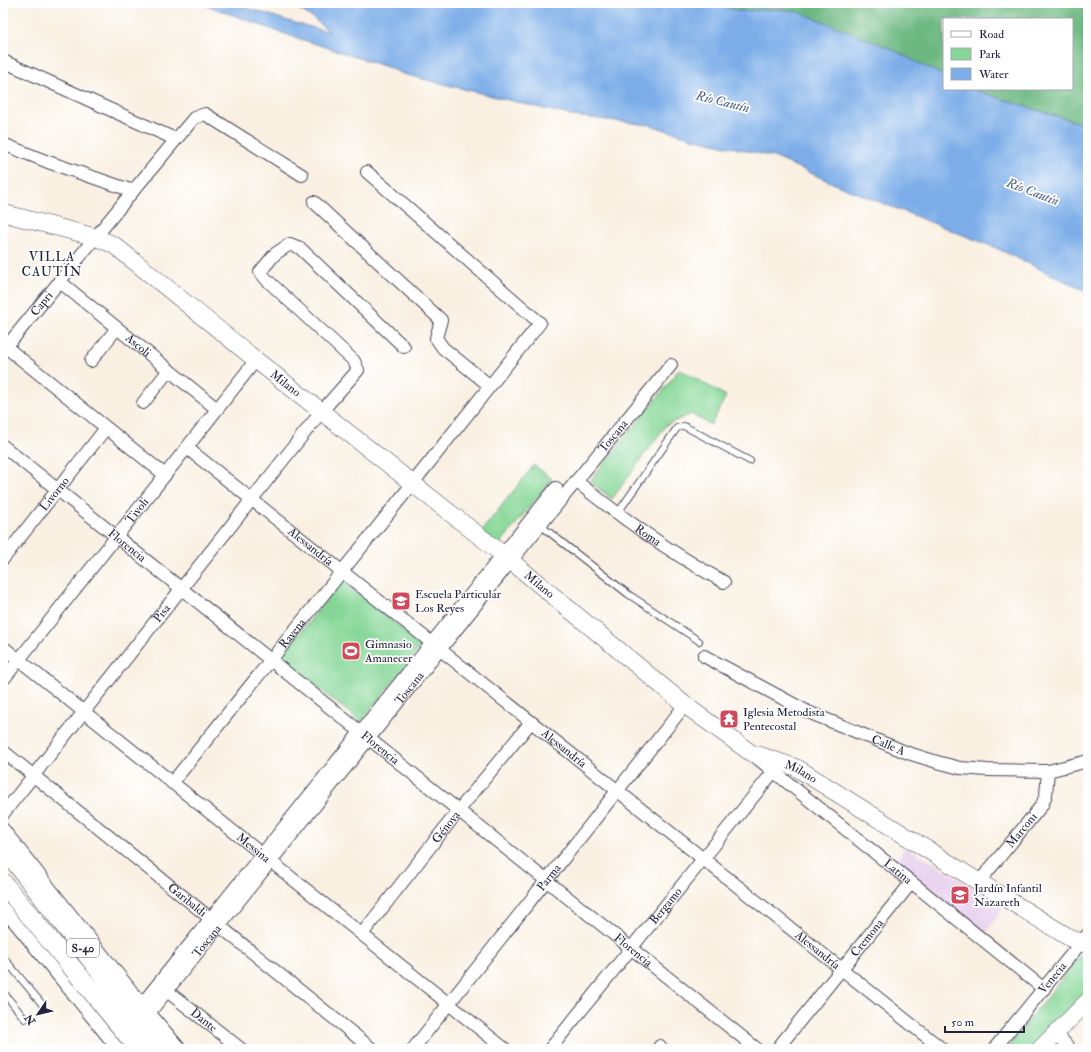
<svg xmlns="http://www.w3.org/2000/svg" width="1091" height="1052" font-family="'IM FELL Double Pica',serif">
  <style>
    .built { fill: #e8d2ee }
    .green { fill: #86d797; stroke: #547c69 }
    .forest { fill: #6cb880; stroke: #476d5e }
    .water { fill: #7cade8; stroke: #4f6892 }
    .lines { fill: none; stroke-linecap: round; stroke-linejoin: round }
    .lane-casing { stroke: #424154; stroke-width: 8 }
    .street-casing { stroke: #424154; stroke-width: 14 }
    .secondary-casing { stroke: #424154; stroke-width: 18 }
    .primary-casing { stroke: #424154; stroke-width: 20 }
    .lane { stroke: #fff; stroke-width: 6 }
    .street { stroke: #fff; stroke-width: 12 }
    .secondary { stroke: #fff; stroke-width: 17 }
    .primary { stroke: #fff; stroke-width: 19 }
    .labels { text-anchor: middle; stroke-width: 3.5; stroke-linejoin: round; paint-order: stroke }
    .shield { fill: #fff; stroke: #646476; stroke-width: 1 }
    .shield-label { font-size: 11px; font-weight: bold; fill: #22223b }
    .street-label { font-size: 12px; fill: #22223b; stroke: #fff }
    .poi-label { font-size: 12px; fill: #22223b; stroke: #fff; text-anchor: start }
    .water-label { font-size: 13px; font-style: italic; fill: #465a80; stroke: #fff }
    .neighbourhood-label { font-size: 13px; letter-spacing: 1px; fill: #22223b; stroke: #fff }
  </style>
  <rect width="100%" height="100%" fill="#fff"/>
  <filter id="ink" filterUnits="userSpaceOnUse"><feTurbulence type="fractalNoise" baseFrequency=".025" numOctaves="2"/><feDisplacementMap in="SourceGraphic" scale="8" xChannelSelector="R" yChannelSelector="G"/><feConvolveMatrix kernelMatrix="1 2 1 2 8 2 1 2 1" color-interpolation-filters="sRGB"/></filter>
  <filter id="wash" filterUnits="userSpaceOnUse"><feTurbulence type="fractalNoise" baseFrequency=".012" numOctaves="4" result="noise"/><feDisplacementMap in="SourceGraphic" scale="16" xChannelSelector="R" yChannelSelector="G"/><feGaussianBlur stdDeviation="0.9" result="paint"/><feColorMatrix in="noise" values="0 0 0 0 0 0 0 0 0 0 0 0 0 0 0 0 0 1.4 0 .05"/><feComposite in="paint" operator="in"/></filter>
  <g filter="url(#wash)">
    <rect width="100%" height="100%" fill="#f9f0e2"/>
    <path class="built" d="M905 847 936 864 1003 907 985 935 895 862Z"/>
    <path class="green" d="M679 369 726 396 711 425 691 414 666 425 612 499 592 483V478L670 382Z
      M534 465 552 479 499 545 480 533Z
      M342 580 422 645 361 722 280 658Z
      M1087 954 1088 955V1005L1043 1049H1006L1079 957Z"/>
    <path class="forest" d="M717 3H1088V126L971 89H1072V19H944V76L887 47 780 9 737 11Z"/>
    <path class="water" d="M200 3H228L257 11 295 23 330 32 313 18 289 3H717L737 11 780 9 799 12 887 47 944 76V89H971L1088 126V292L996 248 844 188 774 157 692 138 650 125 573 116 403 74 390 68 282 33Z"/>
  </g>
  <g filter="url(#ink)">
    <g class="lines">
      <defs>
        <path id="lane" d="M617 514 677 428 684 426 750 461
          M540 525 628 594 699 641
          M3 925 11 918
          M3 957 42 1004
          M3 992 25 1019"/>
        <g id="street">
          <path d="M3 61 175 139"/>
          <path d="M3 144 48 162 133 191"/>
          <path d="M314 202 441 320 436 338 443 348 490 386"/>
          <path id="s1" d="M59 281 217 409"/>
          <path d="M6 347 165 475"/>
          <path id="s2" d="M3 351 133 191 194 118 205 114 302 175"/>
          <path d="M91 361 117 328"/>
          <path d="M143 403 169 370"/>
          <path id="s3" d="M3 446 757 1049"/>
          <path id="s4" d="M187 448 942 1049"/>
          <path id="s5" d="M576 481C623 519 671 553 724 582"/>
          <path id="s6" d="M3 559 106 428"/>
          <path id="s7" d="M3 647 505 1049"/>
          <path id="s8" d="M704 656 808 712 908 753 937 762 960 768 987 770 1048 771 1088 761"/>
          <path id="s9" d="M3 680 256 360"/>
          <path id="s10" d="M3 751 372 1049"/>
          <path id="s11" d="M757 758 1044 989"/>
          <path id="s12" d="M172 783 413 483 540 323 367 172"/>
          <path id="s13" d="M3 814 321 412 358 370 354 361 267 280 260 272 275 254 290 244 300 248 404 347"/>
          <path d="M3 829 137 998 180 1049"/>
          <path id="s14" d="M979 882 1042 805 1046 795 1048 771"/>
          <path d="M3 908 118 1049"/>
          <path id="s15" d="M362 934 459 810 531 722"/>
          <path id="s16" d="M167 991 241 1049"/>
          <path d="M142 1004 556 488"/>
          <path id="s17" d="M150 1012 511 561 671 365"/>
          <path d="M1056 1033 1070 1049"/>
          <path id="s18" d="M413 1049 685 705"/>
          <path id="s19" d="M550 1049 778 766"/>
          <path d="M658 1049 660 1046"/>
          <path id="s20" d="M777 1049 911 883"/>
          <path id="s21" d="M994 1049 1088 934"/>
        </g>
        <g id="secondary">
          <path id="s22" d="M3 213 95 237 114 245 256 360 511 561 685 705 751 753 762 756 797 768 979 882 1070 938 1088 945"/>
          <path d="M1040 1049 1088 1001"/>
        </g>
        <path id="primary" d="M3 846 127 1006 163 1049
          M3 883 139 1049"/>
      </defs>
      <use href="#lane" class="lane-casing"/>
      <use href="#street" class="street-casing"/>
      <use href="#secondary" class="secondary-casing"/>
      <use href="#primary" class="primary-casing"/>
      <use href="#lane" class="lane"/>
      <use href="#street" class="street"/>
      <use href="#secondary" class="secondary"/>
      <use href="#primary" class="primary"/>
    </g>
  </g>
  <defs>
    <symbol id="school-square" viewBox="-11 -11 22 22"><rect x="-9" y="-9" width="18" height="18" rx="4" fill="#d1495b" stroke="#fff"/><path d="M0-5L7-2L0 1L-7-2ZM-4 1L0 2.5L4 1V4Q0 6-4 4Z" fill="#fff"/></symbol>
    <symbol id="stadium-square" viewBox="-11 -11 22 22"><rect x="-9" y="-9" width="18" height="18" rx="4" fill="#d1495b" stroke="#fff"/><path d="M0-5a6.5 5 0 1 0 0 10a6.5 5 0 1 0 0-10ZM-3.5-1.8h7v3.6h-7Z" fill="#fff"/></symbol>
    <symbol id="temple-square" viewBox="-11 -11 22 22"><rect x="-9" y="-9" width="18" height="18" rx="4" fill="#d1495b" stroke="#fff"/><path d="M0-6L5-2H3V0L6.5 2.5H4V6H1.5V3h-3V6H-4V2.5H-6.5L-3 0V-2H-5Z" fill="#fff"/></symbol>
  </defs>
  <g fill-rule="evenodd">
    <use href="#school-square" x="390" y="590" width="22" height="22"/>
    <use href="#stadium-square" x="340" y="640" width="22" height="22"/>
    <use href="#temple-square" x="718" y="708" width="22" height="22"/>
    <use href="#school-square" x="949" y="884" width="22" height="22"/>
  </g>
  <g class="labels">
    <rect class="shield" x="67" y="939" width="32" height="18" rx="3"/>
    <g class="shield-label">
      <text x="83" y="952">S-40</text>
    </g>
    <g class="street-label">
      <text dy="4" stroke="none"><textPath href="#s2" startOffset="61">Capri</textPath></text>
      <text dy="4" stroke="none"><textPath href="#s1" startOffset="102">Ascoli</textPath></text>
      <text dy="4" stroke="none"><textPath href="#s22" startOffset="336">Milano</textPath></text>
      <text dy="4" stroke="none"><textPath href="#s17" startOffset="739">Toscana</textPath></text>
      <text dy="4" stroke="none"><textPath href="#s6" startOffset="83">Livorno</textPath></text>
      <text dy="4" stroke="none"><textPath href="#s9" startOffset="216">Tivoli</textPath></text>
      <text dy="4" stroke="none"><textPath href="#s5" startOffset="90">Roma</textPath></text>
      <text dy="4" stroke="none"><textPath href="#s3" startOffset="159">Florencia</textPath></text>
      <text dy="4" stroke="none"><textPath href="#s4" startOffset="158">Alessandría</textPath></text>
      <text dy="4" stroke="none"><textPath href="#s22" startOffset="660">Milano</textPath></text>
      <text dy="4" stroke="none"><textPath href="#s13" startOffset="256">Pisa</textPath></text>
      <text dy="4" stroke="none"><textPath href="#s12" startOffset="192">Ravena</textPath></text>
      <text dy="4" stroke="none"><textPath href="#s17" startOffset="415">Toscana</textPath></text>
      <text dy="4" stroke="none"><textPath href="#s8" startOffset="205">Calle A</textPath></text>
      <text dy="4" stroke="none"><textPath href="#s3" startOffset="483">Florencia</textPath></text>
      <text dy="4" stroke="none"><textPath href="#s4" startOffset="482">Alessandría</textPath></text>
      <text dy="4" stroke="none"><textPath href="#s22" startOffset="984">Milano</textPath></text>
      <text dy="4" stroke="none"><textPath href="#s15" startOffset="136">Génova</textPath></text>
      <text dy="4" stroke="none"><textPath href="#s14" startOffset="67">Marconi</textPath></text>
      <text dy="4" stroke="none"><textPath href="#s7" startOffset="321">Messina</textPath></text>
      <text dy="4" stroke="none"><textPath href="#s11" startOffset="181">Latina</textPath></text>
      <text dy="4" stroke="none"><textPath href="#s18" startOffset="219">Parma</textPath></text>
      <text dy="4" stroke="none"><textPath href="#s10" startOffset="237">Garibaldi</textPath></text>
      <text dy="4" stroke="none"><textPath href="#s19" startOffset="184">Bergamo</textPath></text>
      <text dy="4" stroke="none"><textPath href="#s20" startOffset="143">Cremona</textPath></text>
      <text dy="4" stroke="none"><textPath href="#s17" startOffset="91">Toscana</textPath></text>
      <text dy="4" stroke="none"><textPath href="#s3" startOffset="807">Florencia</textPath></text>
      <text dy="4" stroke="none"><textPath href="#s4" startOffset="806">Alessandría</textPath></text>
      <text dy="4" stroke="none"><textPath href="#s21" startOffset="92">Venecia</textPath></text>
      <text dy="4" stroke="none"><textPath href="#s16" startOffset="47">Dante</textPath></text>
    </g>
    <g class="poi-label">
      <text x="415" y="598">Escuela Particular<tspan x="415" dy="14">Los Reyes</tspan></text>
      <text x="365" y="648">Gimnasio<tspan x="365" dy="14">Amanecer</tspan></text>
      <text x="743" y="716">Iglesia Metodista<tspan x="743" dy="14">Pentecostal</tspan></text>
      <text x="974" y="892">Jardín Infantil<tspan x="974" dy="14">Nazareth</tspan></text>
    </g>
    <g class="water-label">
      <text transform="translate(723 101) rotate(14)" y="5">Río Cautín</text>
      <text transform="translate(1033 191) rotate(21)" y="5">Río Cautín</text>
    </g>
    <g class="neighbourhood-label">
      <text x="52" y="261">VILLA<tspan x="52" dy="15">CAUTÍN</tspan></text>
    </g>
  </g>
  <rect width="1091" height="1052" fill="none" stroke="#fff" stroke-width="16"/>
  <rect x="943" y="18" width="130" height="72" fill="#ffffff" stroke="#a7a7b1"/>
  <rect x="951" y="31" width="20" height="6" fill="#ffffff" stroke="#a7a7b1"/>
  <text x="979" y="38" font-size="12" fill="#22223b">Road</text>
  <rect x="951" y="48" width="20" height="12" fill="#86d797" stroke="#a7a7b1"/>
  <text x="979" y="58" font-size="12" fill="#22223b">Park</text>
  <rect x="951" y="68" width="20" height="12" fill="#7cade8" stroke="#a7a7b1"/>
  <text x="979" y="78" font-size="12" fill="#22223b">Water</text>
  <g transform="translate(38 1014) rotate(235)" stroke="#ffffff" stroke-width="3" paint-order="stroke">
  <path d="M0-3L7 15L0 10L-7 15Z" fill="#22223b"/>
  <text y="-6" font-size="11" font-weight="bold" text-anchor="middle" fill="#22223b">N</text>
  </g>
  <path d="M945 1026v6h79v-6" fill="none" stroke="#22223b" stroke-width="2"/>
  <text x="951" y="1026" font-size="12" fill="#22223b" stroke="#ffffff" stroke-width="3" paint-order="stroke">50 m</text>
</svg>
